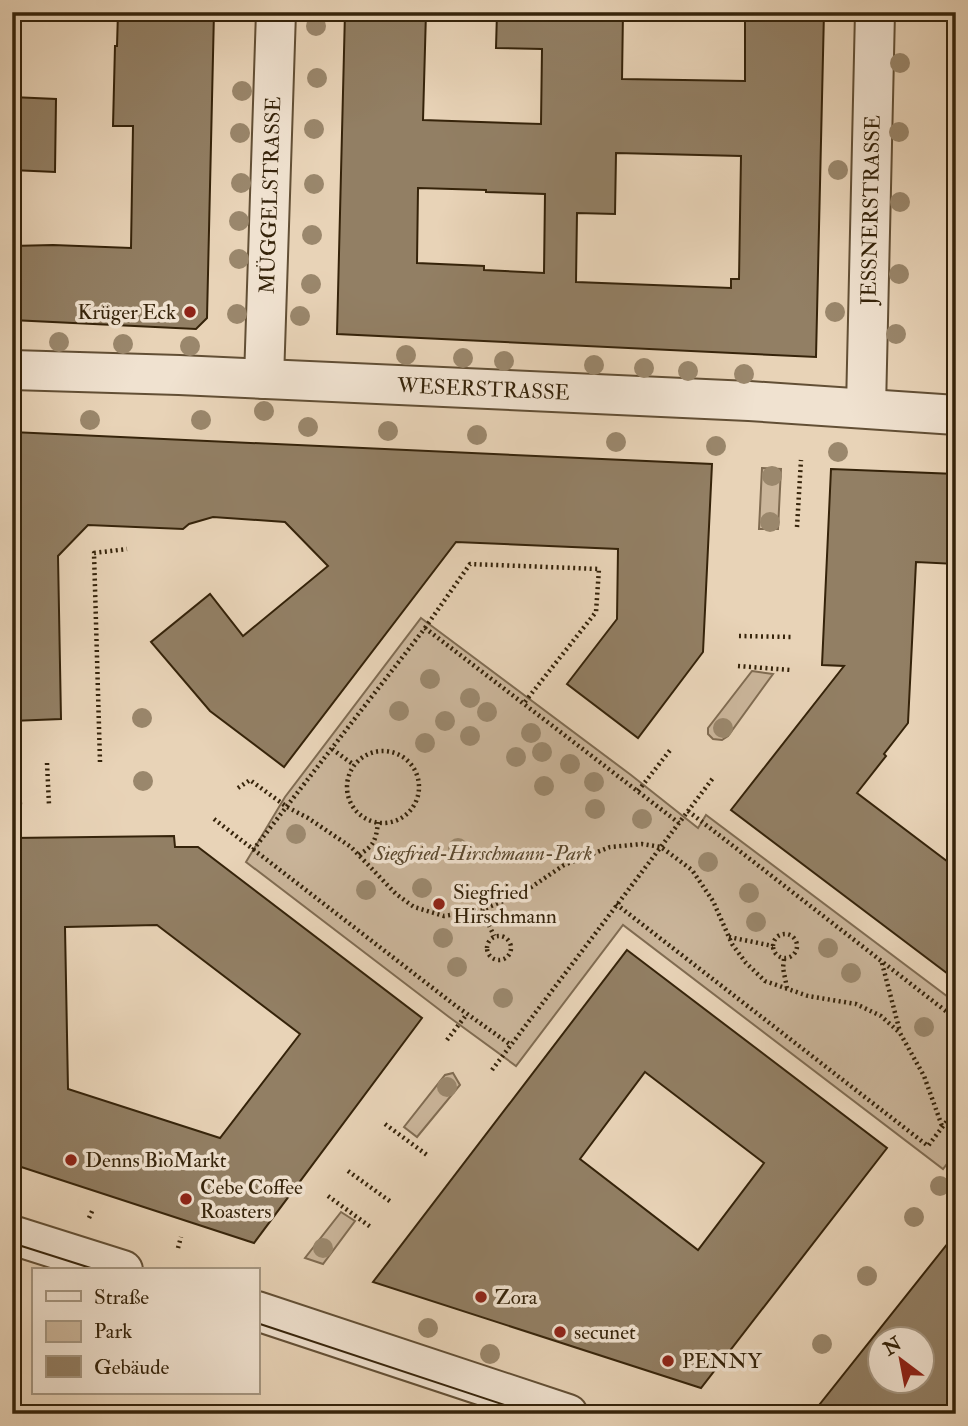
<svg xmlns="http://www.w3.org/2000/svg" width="968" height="1426" font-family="'IM FELL Double Pica',serif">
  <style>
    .green { fill: #cab59a; stroke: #806c52; stroke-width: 2 }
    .building { fill: #927f64; stroke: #35230a; stroke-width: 2; fill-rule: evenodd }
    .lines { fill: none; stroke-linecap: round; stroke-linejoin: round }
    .minor-casing { stroke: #624f35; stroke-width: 42 }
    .path { stroke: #35230a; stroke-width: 4.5; stroke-dasharray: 2 3.5; stroke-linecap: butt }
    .minor { stroke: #f0e2d0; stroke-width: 38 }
    .tram { stroke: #35230a; stroke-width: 2 }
    .tree { fill: #9a876c }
    .poi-dot { fill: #8f2418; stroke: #f0e2d0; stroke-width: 2.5 }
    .labels { text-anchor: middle; stroke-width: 7; stroke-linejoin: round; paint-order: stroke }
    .street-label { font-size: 21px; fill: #35230a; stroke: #f0e2d0 }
    .poi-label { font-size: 21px; fill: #35230a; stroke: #f0e2d0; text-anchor: start }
    .park-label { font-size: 21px; font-style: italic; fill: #5a482e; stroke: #f0e2d0 }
  </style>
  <rect width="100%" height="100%" fill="#e8d3b7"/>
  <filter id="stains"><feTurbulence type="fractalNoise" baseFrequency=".00286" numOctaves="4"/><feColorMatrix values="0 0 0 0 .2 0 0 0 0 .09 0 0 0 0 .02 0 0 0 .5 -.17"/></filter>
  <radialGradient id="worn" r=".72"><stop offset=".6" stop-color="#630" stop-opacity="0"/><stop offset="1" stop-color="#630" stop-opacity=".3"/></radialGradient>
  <path class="green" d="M762 468 781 469 778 529H759Z
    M421 618 631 775 698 828 706 815 956 1003V1152L943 1169 623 925 516 1066 449 1017 246 862 285 797Z
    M752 671 773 674 728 736 722 740 713 739 708 734V728Z
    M453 1073 460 1085 417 1137 404 1127 445 1075Z
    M341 1212 355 1221 323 1264 305 1258Z"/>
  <path class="building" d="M118 12H214L207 318 196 329 12 320V246L53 245 131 248 133 126H113L115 46H117Z
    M345 12H426L423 120 541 124 542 49 496 48 497 12H623L622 79 745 81V12H824L816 357 337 334ZM616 153 741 156 739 279H731V288L576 282 577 213 615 214ZM418 188 486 190V192L545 194 544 273 484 270V266L417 263Z
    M12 97 56 99 55 172 12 170Z
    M12 432 712 464 703 652 638 738 567 684 617 619 618 549 456 542 284 767 210 711 151 642 210 594 243 636 328 566 285 522 213 517 189 524 183 529 88 525 58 556 61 719 12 721Z
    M831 469 956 474V564L916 562 908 723 884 754 886 756 857 793 956 868V980L731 810 844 666 822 665Z
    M174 836 175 847H198L422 1018 254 1243 12 1164V838ZM157 925 300 1034 220 1138 68 1089 65 927Z
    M627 950 887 1148 701 1388 373 1282ZM645 1072 764 1163 698 1250 580 1159Z
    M956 1233V1414H812ZM880 1339H922V1381H880Z"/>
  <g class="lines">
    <defs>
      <g id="minor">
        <path id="s1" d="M12 370 179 375 749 401 956 415"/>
        <path id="s2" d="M264 379 276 12"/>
        <path id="s3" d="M866 408 875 12"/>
        <path d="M12 1235 123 1270"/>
        <path d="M257 1311 568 1414"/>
      </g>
    </defs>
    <use href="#minor" class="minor-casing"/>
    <path class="path" d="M797 527 801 460
      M425 628 470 564 599 569 596 612 524 703
      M739 636 792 637
      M738 666 791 670
      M332 749 354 765
      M347 787a36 36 0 1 1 72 0a36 36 0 1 1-72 0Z
      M100 762 94 553 127 549
      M47 763 49 805
      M18 764 20 806
      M238 788 250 780 287 807 308 818 351 847 396 894 414 907 444 916 482 910 524 892 564 865 610 847 642 844 661 847 692 870 713 901 732 944 746 963 765 981 808 996 856 1004 881 1016 900 1033 924 1076 942 1126
      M638 791 671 749
      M688 811 956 1019
      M214 819 456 1006 511 1045
      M253 850 425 628 679 823
      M359 855C374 845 376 841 378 822
      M616 904 928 1146 956 1109
      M482 910 494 936
      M773 946a12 12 0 1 1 24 0a12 12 0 1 1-24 0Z
      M487 948a12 12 0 1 1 24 0a12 12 0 1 1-24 0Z
      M729 937 773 946
      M784 959 783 968 787 988
      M882 963 900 1032
      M447 1040 467 1014
      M492 1070 713 778
      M385 1124 427 1155
      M348 1171 391 1202
      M328 1196 372 1228
      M89 1218 93 1209
      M178 1248 181 1237"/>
    <use href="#minor" class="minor"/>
    <path class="tram" d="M12 1243 97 1270
      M257 1323 532 1414"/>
  </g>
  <g class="tree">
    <circle cx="316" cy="26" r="10"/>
    <circle cx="900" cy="63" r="10"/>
    <circle cx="317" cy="78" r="10"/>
    <circle cx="242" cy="91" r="10"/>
    <circle cx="314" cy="129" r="10"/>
    <circle cx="899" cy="132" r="10"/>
    <circle cx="240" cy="133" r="10"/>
    <circle cx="838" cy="170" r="10"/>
    <circle cx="241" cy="183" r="10"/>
    <circle cx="314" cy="184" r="10"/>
    <circle cx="900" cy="202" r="10"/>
    <circle cx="239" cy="221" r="10"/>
    <circle cx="312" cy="235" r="10"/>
    <circle cx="239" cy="259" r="10"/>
    <circle cx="899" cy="274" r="10"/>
    <circle cx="311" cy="284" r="10"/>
    <circle cx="835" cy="312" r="10"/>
    <circle cx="237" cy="314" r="10"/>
    <circle cx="300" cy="316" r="10"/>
    <circle cx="896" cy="334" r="10"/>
    <circle cx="59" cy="342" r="10"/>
    <circle cx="123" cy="344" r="10"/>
    <circle cx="190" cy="346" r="10"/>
    <circle cx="406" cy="355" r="10"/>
    <circle cx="463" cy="358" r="10"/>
    <circle cx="504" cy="361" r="10"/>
    <circle cx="594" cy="365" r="10"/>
    <circle cx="644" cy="368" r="10"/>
    <circle cx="688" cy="371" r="10"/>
    <circle cx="744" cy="374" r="10"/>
    <circle cx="264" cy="411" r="10"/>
    <circle cx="90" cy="420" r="10"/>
    <circle cx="201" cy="420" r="10"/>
    <circle cx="308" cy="427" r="10"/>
    <circle cx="388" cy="431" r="10"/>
    <circle cx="477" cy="435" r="10"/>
    <circle cx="616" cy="442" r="10"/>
    <circle cx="716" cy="446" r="10"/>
    <circle cx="838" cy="452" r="10"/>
    <circle cx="772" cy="476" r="10"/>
    <circle cx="770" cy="522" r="10"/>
    <circle cx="430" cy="679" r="10"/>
    <circle cx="470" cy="698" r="10"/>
    <circle cx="399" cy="711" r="10"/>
    <circle cx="487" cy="712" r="10"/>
    <circle cx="142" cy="718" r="10"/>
    <circle cx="445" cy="721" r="10"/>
    <circle cx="723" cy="728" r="10"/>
    <circle cx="531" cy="733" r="10"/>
    <circle cx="470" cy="736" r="10"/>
    <circle cx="425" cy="743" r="10"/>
    <circle cx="542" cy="752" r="10"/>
    <circle cx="516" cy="757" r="10"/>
    <circle cx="570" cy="764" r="10"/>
    <circle cx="143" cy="781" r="10"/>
    <circle cx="594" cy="782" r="10"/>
    <circle cx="544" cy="786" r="10"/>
    <circle cx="595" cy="809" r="10"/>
    <circle cx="642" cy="819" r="10"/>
    <circle cx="296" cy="834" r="10"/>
    <circle cx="458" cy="848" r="10"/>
    <circle cx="708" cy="862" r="10"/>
    <circle cx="422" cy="888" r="10"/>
    <circle cx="366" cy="890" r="10"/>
    <circle cx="749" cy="893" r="10"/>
    <circle cx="756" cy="922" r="10"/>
    <circle cx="443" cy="938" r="10"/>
    <circle cx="828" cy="948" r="10"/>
    <circle cx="457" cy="967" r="10"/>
    <circle cx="851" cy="973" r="10"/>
    <circle cx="503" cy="998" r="10"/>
    <circle cx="924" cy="1027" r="10"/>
    <circle cx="447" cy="1087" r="10"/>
    <circle cx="940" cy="1186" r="10"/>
    <circle cx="914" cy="1217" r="10"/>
    <circle cx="323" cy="1248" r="10"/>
    <circle cx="867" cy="1276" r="10"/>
    <circle cx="428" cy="1328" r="10"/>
    <circle cx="822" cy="1344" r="10"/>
    <circle cx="490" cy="1354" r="10"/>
  </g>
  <g class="poi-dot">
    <circle cx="190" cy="312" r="7"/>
    <circle cx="439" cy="904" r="7"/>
    <circle cx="71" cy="1160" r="7"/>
    <circle cx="186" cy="1199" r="7"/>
    <circle cx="481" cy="1297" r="7"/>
    <circle cx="560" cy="1332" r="7"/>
    <circle cx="668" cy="1361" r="7"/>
  </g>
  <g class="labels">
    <g class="street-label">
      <text dy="7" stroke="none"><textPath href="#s2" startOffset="184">MÜGGELSTRASSE</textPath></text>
      <text dy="7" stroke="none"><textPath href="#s3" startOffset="198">JESSNERSTRASSE</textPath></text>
      <text dy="7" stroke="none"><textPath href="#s1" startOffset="472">WESERSTRASSE</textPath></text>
    </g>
    <g class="poi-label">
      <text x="176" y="319" text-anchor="end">Krüger Eck</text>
      <text x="453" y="899">Siegfried<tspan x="453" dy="24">Hirschmann</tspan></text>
      <text x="85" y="1167">Denns BioMarkt</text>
      <text x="200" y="1194">Cebe Coffee<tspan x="200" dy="24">Roasters</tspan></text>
      <text x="495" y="1304">Zora</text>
      <text x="574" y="1339">secunet</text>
      <text x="682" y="1368">PENNY</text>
    </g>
    <g class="park-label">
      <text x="483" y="860">Siegfried-Hirschmann-Park</text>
    </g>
  </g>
  <rect width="968" height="1426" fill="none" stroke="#e8d3b7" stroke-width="42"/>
  <rect x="14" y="14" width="940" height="1398" fill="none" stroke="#35230a" stroke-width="3.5"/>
  <rect x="21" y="21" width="926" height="1384" fill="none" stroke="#35230a" stroke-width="2"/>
  <rect x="32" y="1268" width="228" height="126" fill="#f0e2d0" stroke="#a59681" stroke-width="2"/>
  <rect x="46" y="1291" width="35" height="10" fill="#f0e2d0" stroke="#a59681" stroke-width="2"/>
  <text x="94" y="1304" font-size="21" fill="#35230a">Straße</text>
  <rect x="46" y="1321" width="35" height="21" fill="#cab59a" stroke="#a59681" stroke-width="2"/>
  <text x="94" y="1338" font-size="21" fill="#35230a">Park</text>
  <rect x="46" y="1356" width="35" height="21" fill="#927f64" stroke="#a59681" stroke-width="2"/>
  <text x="94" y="1374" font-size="21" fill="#35230a">Gebäude</text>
  <g transform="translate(901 1360) rotate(328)"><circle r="33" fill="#f0e2d0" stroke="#a59681" stroke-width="2"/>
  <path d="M0-5L12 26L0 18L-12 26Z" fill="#8f2418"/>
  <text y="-10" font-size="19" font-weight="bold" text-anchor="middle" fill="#35230a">N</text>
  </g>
  <rect width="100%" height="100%" filter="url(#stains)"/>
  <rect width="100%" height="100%" fill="url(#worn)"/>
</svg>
